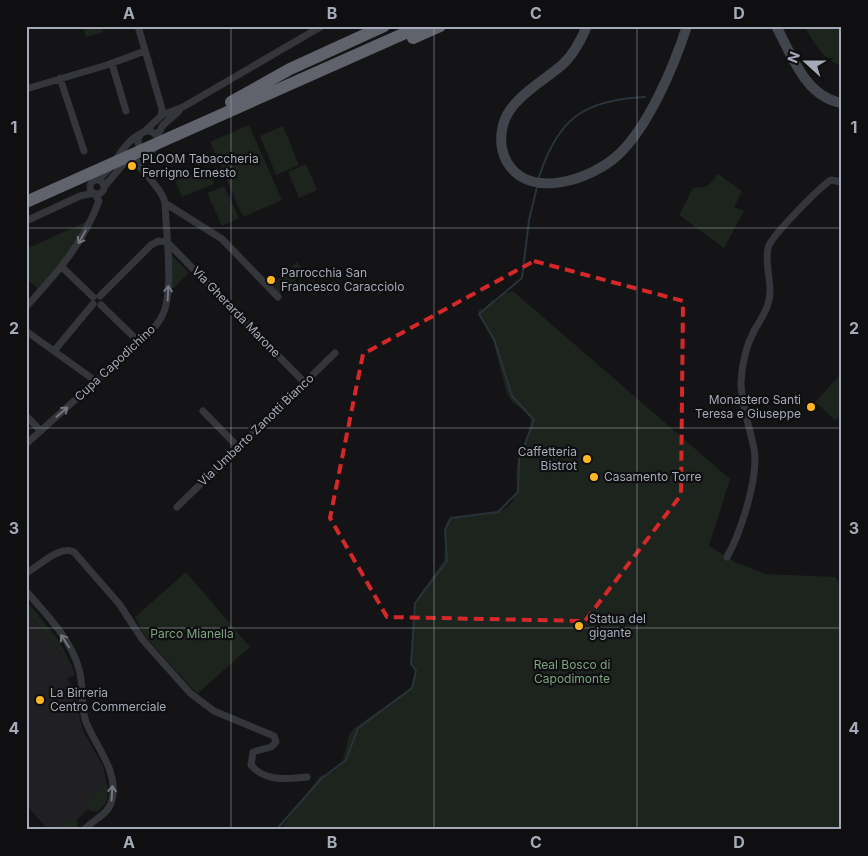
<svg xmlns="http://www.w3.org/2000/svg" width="868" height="856" font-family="Inter,sans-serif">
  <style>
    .built { fill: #202023 }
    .green { fill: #1c241d }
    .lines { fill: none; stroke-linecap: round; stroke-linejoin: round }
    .stream { stroke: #29333b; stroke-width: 2 }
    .street { stroke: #34363b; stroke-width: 7 }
    .secondary { stroke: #42444b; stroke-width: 10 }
    .highway { stroke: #60636c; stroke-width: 12 }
    .highway-bridge { stroke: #60636c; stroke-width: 12 }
    .oneway { stroke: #72767f }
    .marked { fill: none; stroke: #d62828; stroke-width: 4; stroke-dasharray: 10 6; stroke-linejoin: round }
    .grid { fill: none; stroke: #a4aab7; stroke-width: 1; stroke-opacity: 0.55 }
    .poi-dot { fill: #ffb623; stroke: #0f0f11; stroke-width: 2 }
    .labels { text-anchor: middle; stroke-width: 4.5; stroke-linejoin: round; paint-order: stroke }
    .poi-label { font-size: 12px; fill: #a4aab7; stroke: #0f0f11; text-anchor: start }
    .street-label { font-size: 12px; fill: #a4aab7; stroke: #0f0f11 }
    .park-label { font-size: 12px; fill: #7aa47d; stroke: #0f0f11 }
    .neatline { fill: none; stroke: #a4aab7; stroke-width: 2 }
    .grid-label { font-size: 16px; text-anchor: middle; font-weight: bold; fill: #a4aab7 }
  </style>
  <rect width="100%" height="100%" fill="#141416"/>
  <path class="built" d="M26 611 72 666 75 675 67 678 77 695 79 715 83 731 103 766 108 790 105 804 96 812 88 809 76 820 78 830H48L26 804Z"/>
  <path class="green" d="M83 26H101L103 32 86 37Z
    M804 26H836L842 34V65C826 64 812 39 804 26Z
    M249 125 282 200 243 217 210 142Z
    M283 126 299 165 276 175 260 136Z
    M306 164 317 190 299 198 288 172Z
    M207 168 214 184 182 197 175 181Z
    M718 174 742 191 734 207 744 211 724 248 679 215 693 188 708 186Z
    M224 186 239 218 222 226 207 193Z
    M86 222 76 242 39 290 31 282H26V249Z
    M170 253 189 273 174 288H171Z
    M297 262 305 271 280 295 271 286Z
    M513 291 730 479 709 546 737 563 766 574 835 577 842 586V830H280L320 776 332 773 342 764 349 735 353 729 412 688 416 672 411 664 416 600 444 560 446 523C464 508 502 525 515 497 519 487 515 476 517 466 521 447 533 433 530 414L512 402 507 394 493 341 478 311 481 308 484 309 493 299 497 302 502 294Z
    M841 374 842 416 835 420 815 402Z
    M186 572 250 647 197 694 144 635 135 617Z
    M26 600 59 641 72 666 26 611Z
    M107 783C109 794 108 804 98 811H90L87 807V800Z
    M69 818 77 821 78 830H62L59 826Z"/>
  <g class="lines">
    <path class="stream" d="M539 177C558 118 584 100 645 97
      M276 830 321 779 346 760 358 728 412 688 416 671 411 664 415 603 447 561 445 530 451 518 498 512 518 492 519 460 534 420 512 396 494 339 479 314 522 278 529 220 537 187"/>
    <path class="street" d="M138 26 162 109 161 116
      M112 64 126 111
      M60 78 84 151
      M26 89 107 65 145 51
      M145 131 162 115 183 107 322 26
      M138 141a10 10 0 1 1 20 0a10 10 0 1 1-20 0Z
      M157 136 163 125 179 111
      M96 180C116 169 119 144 142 133
      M90 187a7 7 0 1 1 14 0a7 7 0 1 1-14 0Z
      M104 187 126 161
      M165 203 222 239 278 297
      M26 221 80 196 94 193
      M167 242 305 383
      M62 267 93 297
      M100 296 151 245 159 241 167 242
      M101 305 139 342
      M26 307C56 274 83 244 99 201L95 194
      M26 331 97 382
      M54 351 93 304
      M203 411 238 447
      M26 416 41 431
      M26 444 144 338C151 331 159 324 163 314 174 290 166 232 165 203 162 186 133 166 135 154
      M177 507 335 353
      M727 557C741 532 759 477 754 449 750 427 741 404 741 382 742 364 746 346 754 331 759 322 765 314 768 304 774 285 764 267 768 248 770 237 821 186 831 180L842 182
      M26 573C40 566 58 545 74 552L120 605 142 639 190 693 214 711 274 736 276 742 271 747 253 752 251 765C265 782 287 779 307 777
      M26 591C46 614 71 639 79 669 84 686 80 705 86 722 96 747 119 771 112 800 109 815 93 819 84 830"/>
    <path class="secondary" d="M587 26C581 40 574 54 563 64 543 82 510 98 503 125 500 137 501 151 507 162 530 201 592 179 618 155 649 126 674 66 687 26
      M776 26C792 55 805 97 842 103"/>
    <path class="highway" d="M413 38 440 26
      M231 102 290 69 384 26
      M176 135 421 26"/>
    <path class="highway-bridge" d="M26 202 176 135"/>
  </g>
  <defs><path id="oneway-shaft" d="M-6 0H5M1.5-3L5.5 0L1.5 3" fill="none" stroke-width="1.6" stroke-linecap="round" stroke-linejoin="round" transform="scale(1.25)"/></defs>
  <g class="oneway">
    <use href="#oneway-shaft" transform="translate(82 237) rotate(119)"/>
    <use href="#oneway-shaft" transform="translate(168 293) rotate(-87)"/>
    <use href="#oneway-shaft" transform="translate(62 412) rotate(-41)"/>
    <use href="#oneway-shaft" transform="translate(65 641) rotate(-123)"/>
    <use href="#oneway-shaft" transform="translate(112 793) rotate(-87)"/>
  </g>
  <path class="marked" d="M534 261 683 301 681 495 585 621 387 617 330 518 363 354Z"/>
  <path class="grid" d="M231 26V830M434 26V830M637 26V830M26 228H842M26 428H842M26 628H842"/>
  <g class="poi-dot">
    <circle cx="132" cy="166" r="5"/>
    <circle cx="271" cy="280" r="5"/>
    <circle cx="811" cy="407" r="5"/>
    <circle cx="587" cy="459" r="5"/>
    <circle cx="594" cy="477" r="5"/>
    <circle cx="579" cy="626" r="5"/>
    <circle cx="40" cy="700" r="5"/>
  </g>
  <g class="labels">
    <g class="poi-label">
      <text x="142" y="163">PLOOM Tabaccheria<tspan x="142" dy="14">Ferrigno Ernesto</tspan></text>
      <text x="281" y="277">Parrocchia San<tspan x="281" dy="14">Francesco Caracciolo</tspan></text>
      <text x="801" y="404" text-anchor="end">Monastero Santi<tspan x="801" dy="14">Teresa e Giuseppe</tspan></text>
      <text x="577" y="456" text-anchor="end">Caffetteria<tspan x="577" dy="14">Bistrot</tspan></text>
      <text x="604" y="481">Casamento Torre</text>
      <text x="589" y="623">Statua del<tspan x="589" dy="14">gigante</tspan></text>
      <text x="50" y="697">La Birreria<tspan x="50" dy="14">Centro Commerciale</tspan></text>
    </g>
    <g class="street-label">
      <text transform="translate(236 312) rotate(46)" y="4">Via Gherarda Marone</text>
      <text transform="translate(115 363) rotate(-43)" y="4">Cupa Capodichino</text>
      <text transform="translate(256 430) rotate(-44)" y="4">Via Umberto Zanotti Bianco</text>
    </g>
    <g class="park-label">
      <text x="192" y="638">Parco Mianella</text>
      <text x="572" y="669">Real Bosco di<tspan x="572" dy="14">Capodimonte</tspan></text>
    </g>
  </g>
  <rect width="868" height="856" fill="none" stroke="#0f0f11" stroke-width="55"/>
  <g transform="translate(806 62) rotate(291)" stroke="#0f0f11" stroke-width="4" paint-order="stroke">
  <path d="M0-4L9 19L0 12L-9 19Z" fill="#a4aab7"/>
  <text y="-8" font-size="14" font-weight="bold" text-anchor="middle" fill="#a4aab7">N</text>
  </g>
  <rect x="28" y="28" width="812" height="800" class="neatline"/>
  <g class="grid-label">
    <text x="129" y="19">A</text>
    <text x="332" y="19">B</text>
    <text x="536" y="19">C</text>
    <text x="739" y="19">D</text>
    <text x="14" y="133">1</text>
    <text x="854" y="133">1</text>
    <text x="14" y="334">2</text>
    <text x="854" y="334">2</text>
    <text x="14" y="534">3</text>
    <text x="854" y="534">3</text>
    <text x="14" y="734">4</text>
    <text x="854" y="734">4</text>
    <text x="129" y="848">A</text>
    <text x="332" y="848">B</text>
    <text x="536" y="848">C</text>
    <text x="739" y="848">D</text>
  </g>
</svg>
